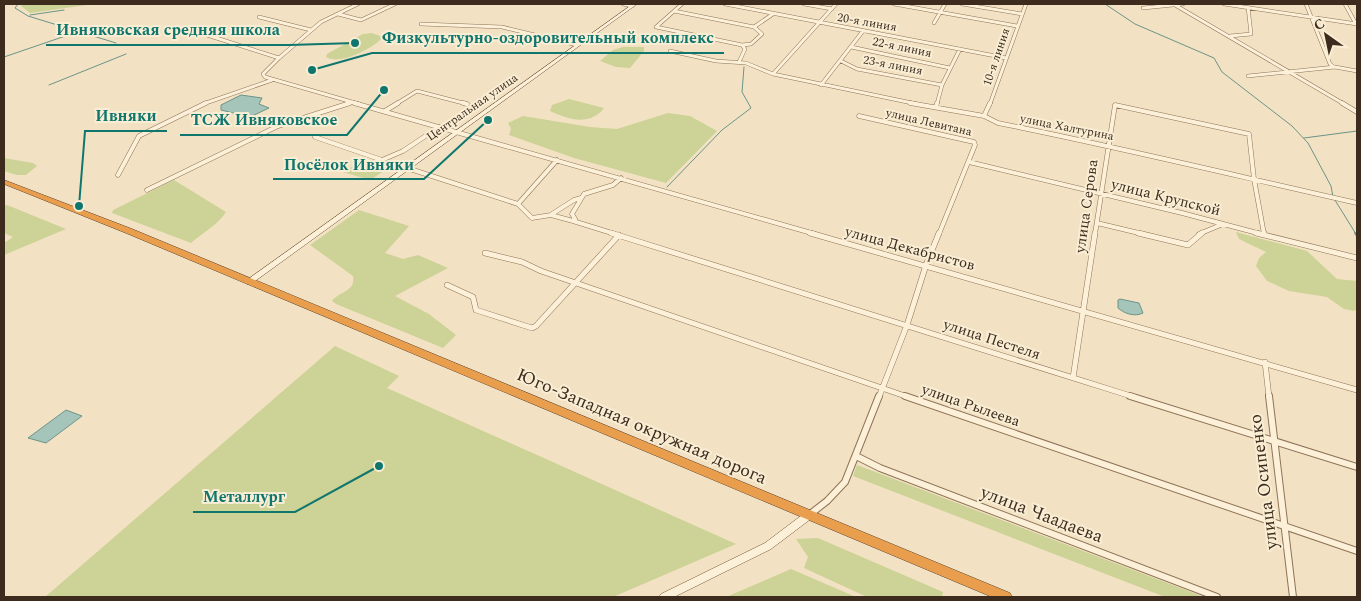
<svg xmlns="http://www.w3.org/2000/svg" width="1361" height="601" font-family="Spectral,serif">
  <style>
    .green { fill: #cdd296 }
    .water { fill: #a6c5ba; stroke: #6b9488 }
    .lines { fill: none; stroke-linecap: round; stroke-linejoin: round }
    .stream-far1 { stroke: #6b9488; stroke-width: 1 }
    .stream { stroke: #6b9488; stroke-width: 2 }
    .street-far3-casing { stroke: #8f7358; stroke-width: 4 }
    .street-far2-casing { stroke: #8f7358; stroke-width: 5 }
    .street-far1-casing { stroke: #8f7358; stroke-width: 6 }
    .street-casing { stroke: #8f7358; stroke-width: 8 }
    .secondary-casing { stroke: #71543b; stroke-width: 1 }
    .highway-casing { stroke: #5c412c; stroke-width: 1 }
    .street-far3 { stroke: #fcf0d8; stroke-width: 3 }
    .street-far2 { stroke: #fcf0d8; stroke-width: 4 }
    .street-far1 { stroke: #fcf0d8; stroke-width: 5 }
    .street { stroke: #fcf0d8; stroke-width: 6 }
    .secondary { fill: #fcf0d8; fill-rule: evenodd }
    .highway { fill: #e99e4d; fill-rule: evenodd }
    .labels { text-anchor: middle; stroke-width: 4; stroke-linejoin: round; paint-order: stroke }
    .far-street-label { font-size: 12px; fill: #3d2c1d; stroke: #f9edd4 }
    .street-label { font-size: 15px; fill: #3d2c1d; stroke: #f9edd4 }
    .near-street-label { font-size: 18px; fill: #3d2c1d; stroke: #f9edd4 }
    .leader { fill: none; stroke: #0f766e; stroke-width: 2 }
    .callout-dot { fill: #0f766e; stroke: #f9edd4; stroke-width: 2 }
    .callout-label { font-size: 16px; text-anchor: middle; font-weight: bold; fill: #0f766e; stroke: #f9edd4; stroke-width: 4; stroke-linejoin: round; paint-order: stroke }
  </style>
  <rect width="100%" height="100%" fill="#f2e2c3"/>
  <path class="green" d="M23 4H94L30 13 21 6Z
    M372 33 383 37C374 48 339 66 326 57L327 54 363 34Z
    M623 47H644V51L630 68 616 67 600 61 613 50Z
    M569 99 604 108C590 126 569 120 550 111L552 105Z
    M668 113 690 116 717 131 666 183 574 158 509 135 511 129 508 123 523 116 590 127 617 129Z
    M4 158 33 163 37 166 26 175H17L4 171Z
    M359 163 384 171 370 180 343 172Z
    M174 180 226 212C219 224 202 233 191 243L112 213 113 210Z
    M7 205 66 229 4 255V243L13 237 4 233V206Z
    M359 210 409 226 385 253 403 259 418 255 448 268 395 296 429 314 456 335 443 348 336 304 332 301C339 291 356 292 353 276L310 245Z
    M1236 232 1307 251 1337 279 1357 281V309L1354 311 1344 309 1327 297 1289 291 1267 281 1256 266 1259 258 1266 252 1239 239Z
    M335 346 399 376 387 388 736 544 613 597H45Z
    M857 465 1204 597H1165L853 476Z
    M818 538 943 592 942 597H867L804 568 808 557 796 539Z
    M791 569 856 597H726Z"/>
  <path class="water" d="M241 95 262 98 259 104 269 108 250 117 221 110V105Z
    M1120 299 1139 303 1143 313C1135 317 1125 314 1118 308V300Z
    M66 410 82 416 46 443 28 438Z"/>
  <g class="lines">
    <path class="stream-far1" d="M18 4 15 8 28 16 116 43
      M1105 4 1135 24 1214 58 1222 72 1292 126 1308 143 1331 186 1333 197 1356 234
      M30 15 64 10
      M4 57 77 32
      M49 85 126 54
      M1304 138 1357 131
      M667 187 722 130 751 108 742 92 744 67"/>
    <path class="stream" d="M1355 233 1357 236"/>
    <defs>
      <path id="street-far3" d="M623 4 632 6
        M725 4 1006 58
        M804 4 832 9
        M894 4 1017 26
        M962 4 1022 14
        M1224 4 1357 24
        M1306 4 1330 64 1334 67
        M1345 4 1356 24
        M1175 5 1344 104
        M1143 8 1183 4
        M674 11 754 27
        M338 14 361 20 395 4
        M259 17 311 30
        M934 23 945 4
        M421 24 502 27 577 45
        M656 27 742 45
        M656 27 682 4
        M207 35 279 58 263 74 265 77 359 104
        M1230 36 1251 34 1248 7
        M851 47 950 68
        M670 51 716 61 746 63 773 74 836 4
        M279 58 321 22 358 4
        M841 61 857 69 942 85
        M739 62 745 49 742 45 751 44 762 34 754 27 773 14
        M773 74 917 104
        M1248 76 1335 67 1357 71
        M821 85 863 31
        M203 104 272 80
        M346 104 353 102
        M396 104 417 91 467 104
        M937 104 942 85 960 49
        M990 104 1026 4"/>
      <path id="street-far2" d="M354 103 815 234
        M463 103 467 104
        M910 103 984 116 998 123C1118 147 1237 176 1357 203
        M1342 103 1357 112
        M936 107 937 103
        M385 111 398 103
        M859 116 974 142 975 145 939 234
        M984 116 990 103
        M315 137 382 160 403 151 439 127
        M969 162 1182 213 1261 234
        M407 168 518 204
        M118 175 139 136 206 103
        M147 190 278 126 350 103
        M518 204 532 218 551 215 573 221
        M518 204 557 160
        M552 214 574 200 581 198
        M1097 223 1143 234
        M615 234 573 221 575 219 572 214 584 194 613 185 621 178
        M1095 234 1115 105 1249 134 1254 179 1264 234
        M1199 234 1223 224"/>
      <path id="street-far1" d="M611 233 1134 397
        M810 233 1357 390
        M1138 233 1188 245 1202 233
        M1256 233 1357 258
        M1264 233V235
        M485 253 522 262 541 271 908 397
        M447 285 473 297 476 310 532 328 536 326 619 235
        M1265 362 1269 397
        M1073 378 1095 233
        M879 397 907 325 926 265 939 233"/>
      <path id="street" d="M905 396 1357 551
        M1130 396 1357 467
        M1269 396 1293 597
        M856 456 880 468 1217 597
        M809 515 827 501 845 482 879 396"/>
      <path id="secondary" d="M633 4H637L251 284H247L246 282 247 280Z
        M809 511 812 512 813 515 812 518 771 549 674 597H659L661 594 765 543 806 512Z"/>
      <path id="highway" d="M4 180 132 229 1010 593 1012 597H992L126 233 4 184Z"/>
    </defs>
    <use href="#street-far3" class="street-far3-casing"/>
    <use href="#street-far2" class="street-far2-casing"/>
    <use href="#street-far1" class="street-far1-casing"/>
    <use href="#street" class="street-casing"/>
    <use href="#secondary" class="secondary-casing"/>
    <use href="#highway" class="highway-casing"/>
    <use href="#street-far3" class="street-far3"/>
    <use href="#street-far2" class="street-far2"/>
    <use href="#street-far1" class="street-far1"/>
    <use href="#street" class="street"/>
    <use href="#secondary" class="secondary"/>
    <use href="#highway" class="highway"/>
  </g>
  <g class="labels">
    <g class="far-street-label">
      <text transform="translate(867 22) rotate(10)" y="4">20-я линия</text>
      <text transform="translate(902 47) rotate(12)" y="4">22-я линия</text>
      <text transform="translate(996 57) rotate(-71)" y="4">10-я линия</text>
      <text transform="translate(893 65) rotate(11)" y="4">23-я линия</text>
      <text transform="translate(472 107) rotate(-35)" y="4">Центральная улица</text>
      <text transform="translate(929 122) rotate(13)" y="4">улица Левитана</text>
      <text transform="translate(1067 127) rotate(11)" y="4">улица Халтурина</text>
    </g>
    <g class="street-label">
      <text transform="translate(1166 197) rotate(14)" y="5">улица Крупской</text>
      <text transform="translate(1086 206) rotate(-82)" y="5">улица Серова</text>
      <text transform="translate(910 248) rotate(15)" y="5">улица Декабристов</text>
      <text transform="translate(992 339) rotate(18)" y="5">улица Пестеля</text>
      <text transform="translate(971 405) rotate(19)" y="5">улица Рылеева</text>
    </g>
    <g class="near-street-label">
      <text transform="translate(642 426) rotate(23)" y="6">Юго-Западная окружная дорога</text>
      <text transform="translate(1263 482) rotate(-97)" y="6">улица Осипенко</text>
      <text transform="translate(1042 514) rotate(21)" y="6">улица Чаадаева</text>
    </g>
  </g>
  <path class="leader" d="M355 43L289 45H46M312 70L372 53H724M79 206L85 131H167M384 90L347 135H180M488 120L424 179H273M379 466L295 512H193"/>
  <g class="callout-dot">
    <circle cx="355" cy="43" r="5"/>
    <circle cx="312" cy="70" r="5"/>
    <circle cx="79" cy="206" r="5"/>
    <circle cx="384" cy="90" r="5"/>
    <circle cx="488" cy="120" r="5"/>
    <circle cx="379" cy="466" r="5"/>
  </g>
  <g class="callout-label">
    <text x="168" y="35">Ивняковская средняя школа</text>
    <text x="548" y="43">Физкультурно-оздоровительный комплекс</text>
    <text x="126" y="121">Ивняки</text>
    <text x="264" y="125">ТСЖ Ивняковское</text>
    <text x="349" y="170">Посёлок Ивняки</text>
    <text x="244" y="502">Металлург</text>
  </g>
  <rect width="1361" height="601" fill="none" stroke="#3d2c1d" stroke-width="10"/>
  <g transform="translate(1326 35) rotate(327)" stroke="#f9edd4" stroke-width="4" paint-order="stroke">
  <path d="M0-4L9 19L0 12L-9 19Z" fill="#3d2c1d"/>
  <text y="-8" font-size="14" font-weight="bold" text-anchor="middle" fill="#3d2c1d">С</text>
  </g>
</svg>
